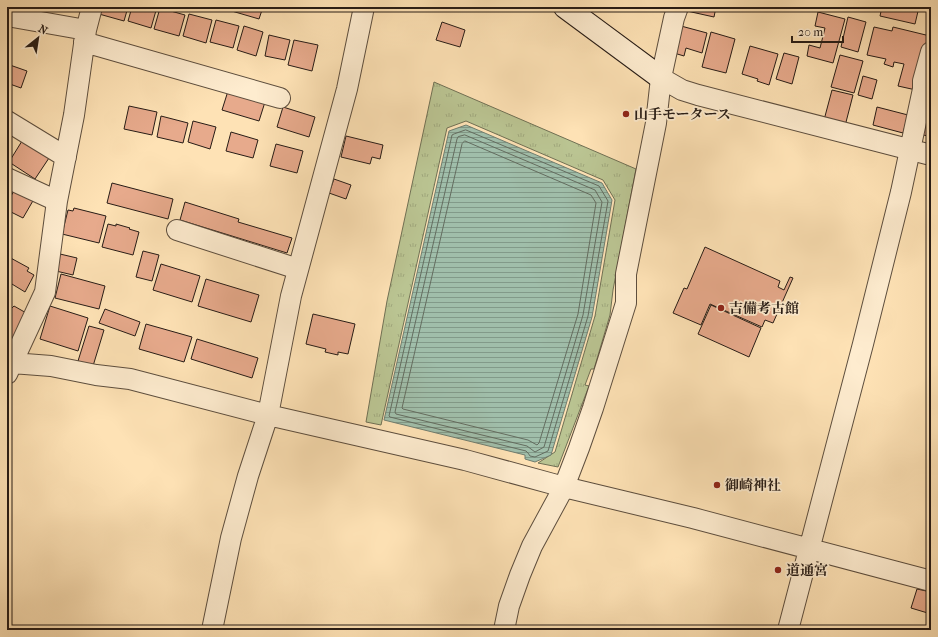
<svg xmlns="http://www.w3.org/2000/svg" width="938" height="637" font-family="'IM FELL French Canon','Noto Serif JP',serif">
  <style>
    .grass { fill: url(#grass-tufts); stroke: #707054 }
    .water { fill: url(#water-rules); stroke: #707d6f }
    .lines { fill: none; stroke-linecap: round; stroke-linejoin: round }
    .shore { stroke: #646d60; stroke-width: 1 }
    .building { fill: #e7aa8c; stroke: #271c16 }
    .street-casing { stroke: #5d4e3e; stroke-width: 22 }
    .secondary-casing { stroke: #271c16; stroke-width: 24 }
    .street { stroke: #feeccf; stroke-width: 20 }
    .secondary { stroke: #feeccf; stroke-width: 22 }
    .poi-dot { fill: #8f2418; stroke: #feeccf; stroke-width: 1.5 }
    .labels { text-anchor: middle; stroke-width: 3.5; stroke-linejoin: round; paint-order: stroke }
    .poi-label { font-size: 14px; font-weight: bold; fill: #271c16; stroke: #feeccf; text-anchor: start }
  </style>
  <defs>
    <pattern id="grass-tufts" width="24" height="20" patternUnits="userSpaceOnUse"><rect width="24" height="20" fill="#bac492"/><path d="M3 7l-1-3M5 7V3M7 7l1-3M15 17l-1-3M17 17v-4M19 17l1-3" fill="none" stroke="#a0a87d"/></pattern>
    <pattern id="water-rules" width="6" height="5" patternUnits="userSpaceOnUse"><rect width="6" height="5" fill="#a0beaa"/><path d="M0 2.5h6" fill="none" stroke="#829a89"/></pattern>
  </defs>
  <rect width="100%" height="100%" fill="#fee2b5"/>
  <filter id="stains"><feTurbulence type="fractalNoise" baseFrequency=".005" numOctaves="4"/><feColorMatrix values="0 0 0 0 .2 0 0 0 0 .09 0 0 0 0 .02 0 0 0 .5 -.17"/></filter>
  <radialGradient id="worn" r=".72"><stop offset=".6" stop-color="#630" stop-opacity="0"/><stop offset="1" stop-color="#630" stop-opacity=".3"/></radialGradient>
  <path class="grass" d="M434 82 636 169 613 290 610 315 594 369H591L585 385 589 386 558 467 538 463 555 452 595 316 615 200 603 180 466 121 447 128 381 425 366 422 387 301Z"/>
  <path class="water" d="M466 125 602 183 612 200 592 317 551 455 535 462 525 459V455L384 420 449 131Z"/>
  <g class="lines">
    <path class="shore" d="M466 130 599 186 608 201 588 316 548 451 535 457 530 456 528 453 526 451 390 417 389 416 452 135 454 134Z
      M465 135 595 190 602 202 583 315 544 447 535 452 527 446 396 414 395 412 457 139 458 137Z
      M465 141 591 195 596 203 578 314 539 443 537 445 528 440 403 409 402 408 462 144Z"/>
  </g>
  <path class="building" d="M101 7H128L124 21 99 14Z
    M132 7H157L151 28 128 21Z
    M218 7H263L259 19Z
    M688 7H716L714 17 687 11Z
    M882 7H919L915 24 880 16Z
    M160 8 185 15 179 36 154 29Z
    M818 12 845 19 833 63 807 56 809 45 820 48 825 28 815 26Z
    M189 14 212 20 206 43 183 36Z
    M848 17 866 22 858 52 841 47Z
    M216 20 239 26 233 48 210 42Z
    M442 22 465 30 460 47 436 40Z
    M244 26 263 32 256 56 237 50Z
    M681 26 707 33 702 53 686 48 684 56 674 53Z
    M874 27 892 31 893 27 930 36 916 90 898 86 904 64 894 62 893 67 884 64 886 59 867 55Z
    M711 32 735 39 726 73 702 67Z
    M269 35 290 40 285 60 265 56Z
    M294 40 318 45 312 71 288 65Z
    M750 46 778 54 769 85 757 81 758 79 742 74Z
    M784 53 799 57 792 84 776 79Z
    M840 55 863 61 854 93 831 87Z
    M7 64 27 71 21 88 7 83Z
    M863 76 877 80 872 99 858 95Z
    M832 90 853 95 845 126 824 120Z
    M228 91 265 102 259 121 222 110Z
    M129 106 157 112 152 135 124 129Z
    M283 107 315 117 309 137 277 127Z
    M877 107 908 115 903 133 873 125Z
    M161 116 188 123 183 143 157 137Z
    M924 120 931 122V128L928 136 919 134Z
    M193 121 216 127 210 149 188 142Z
    M231 132 258 140 253 158 226 151Z
    M346 136 383 145 380 159 372 157 370 164 341 157Z
    M22 141 49 158 35 179 9 162Z
    M276 144 303 151 297 173 270 166Z
    M334 179 351 185 346 199 329 193Z
    M112 183 173 199 168 219 107 203Z
    M15 189 34 199 23 218 7 210V203Z
    M185 202 239 219 238 222 292 238 287 253 180 220Z
    M74 208 106 216 99 243 62 234 68 210 73 211Z
    M108 224 116 226V224L130 228 129 229 139 232 133 255 102 247Z
    M705 247 780 281 778 287 784 290 790 277 793 278 773 323 765 320 762 327 710 304 701 325 673 313 684 288 687 289Z
    M143 251 159 255 152 281 136 277Z
    M60 254 77 258 73 275 56 271Z
    M7 256 29 268 27 271 34 275 25 292 7 281Z
    M161 264 200 276 192 302 153 290Z
    M61 274 105 286 99 309 55 298Z
    M206 279 259 295 251 322 198 306Z
    M7 305 12 308 14 306 28 314 10 346 7 344Z
    M711 305 761 328 749 357 698 334Z
    M50 306 88 318 78 351 40 339Z
    M105 309 140 322 135 336 99 323Z
    M313 314 355 324 348 354 338 352V355L325 352 326 349 306 344Z
    M146 324 192 337 184 362 139 349Z
    M89 326 104 330 93 366 78 361Z
    M197 339 258 358 252 378 191 359Z
    M917 589 931 592V614L911 608Z"/>
  <g class="lines">
    <defs>
      <path id="street" d="M7 16 86 30
        M84 42 280 98
        M661 78 682 90 698 95 931 155
        M7 121 66 157
        M7 178 57 201
        M177 230 298 269
        M12 363 51 366 96 375 130 379 268 415 465 460 564 487 693 518 931 581
        M7 374 45 292 57 201 74 115 86 30 92 7
        M212 630 231 538 248 476 268 415 291 296 347 89 364 7
        M504 630 509 606 520 575 532 546 564 487 579 448 593 408 626 303V274L656 123 661 78 674 18 678 7
        M788 630 863 344 901 192 923 89V81L931 52"/>
      <path id="secondary" d="M565 7 661 78"/>
    </defs>
    <use href="#street" class="street-casing"/>
    <use href="#secondary" class="secondary-casing"/>
    <use href="#street" class="street"/>
    <use href="#secondary" class="secondary"/>
  </g>
  <g class="poi-dot">
    <circle cx="626" cy="114" r="4"/>
    <circle cx="721" cy="308" r="4"/>
    <circle cx="717" cy="485" r="4"/>
    <circle cx="778" cy="570" r="4"/>
  </g>
  <g class="labels">
    <g class="poi-label">
      <text x="634" y="119">山手モータース</text>
      <text x="729" y="313">吉備考古館</text>
      <text x="725" y="490">御崎神社</text>
      <text x="786" y="575">道通宮</text>
    </g>
  </g>
  <rect width="938" height="637" fill="none" stroke="#fee2b5" stroke-width="24"/>
  <rect x="8" y="8" width="922" height="621" fill="none" stroke="#271c16" stroke-width="2"/>
  <rect x="12" y="12" width="914" height="613" fill="none" stroke="#271c16"/>
  <g transform="translate(38 38) rotate(30)" stroke="#feeccf" stroke-width="3" paint-order="stroke">
  <path d="M0-3L7 15L0 10L-7 15Z" fill="#271c16"/>
  <text y="-6" font-size="11" font-weight="bold" text-anchor="middle" fill="#271c16">N</text>
  </g>
  <path d="M792 36v6h51v-6" fill="none" stroke="#271c16" stroke-width="2"/>
  <text x="798" y="36" font-size="12" fill="#271c16" stroke="#feeccf" stroke-width="3" paint-order="stroke">20 m</text>
  <rect width="100%" height="100%" filter="url(#stains)"/>
  <rect width="100%" height="100%" fill="url(#worn)"/>
</svg>
